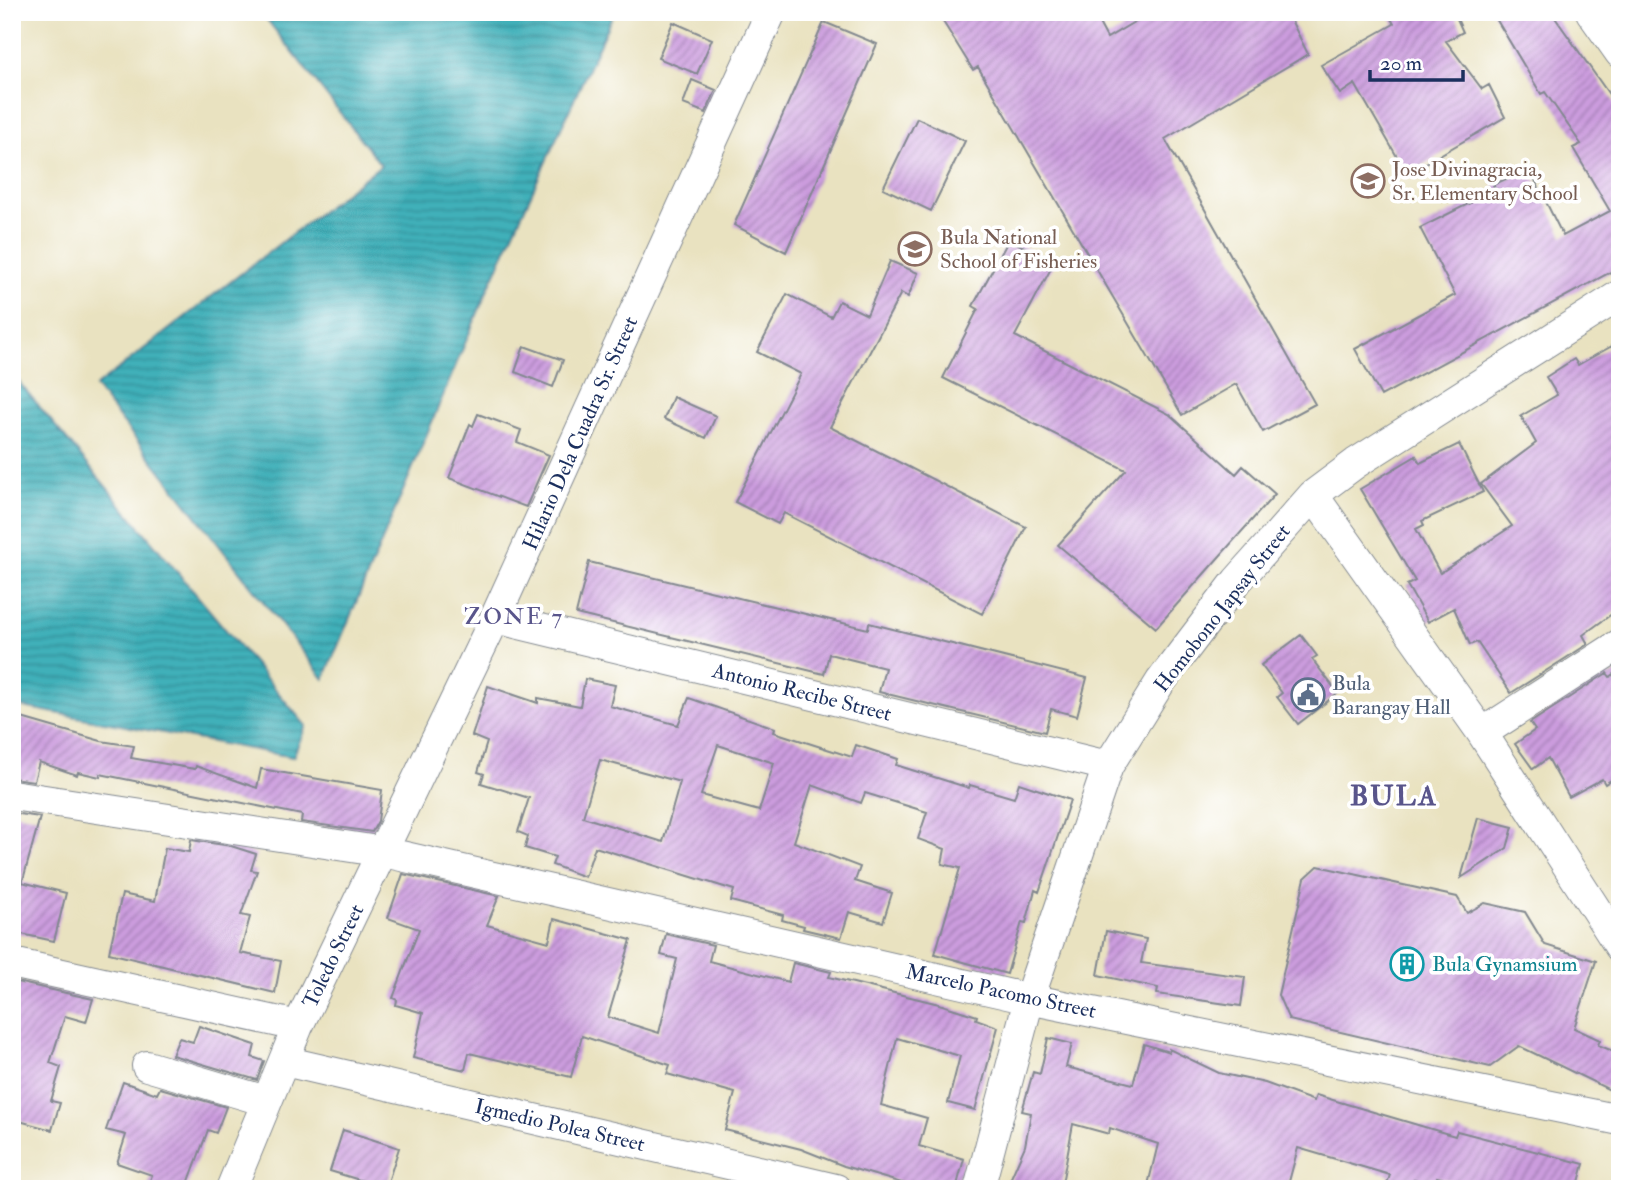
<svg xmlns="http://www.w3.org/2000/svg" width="1632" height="1201" font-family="'IM FELL Double Pica',serif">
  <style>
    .water { fill: url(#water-rules); stroke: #2d708c; stroke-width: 2 }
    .building { fill: url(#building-hatch); fill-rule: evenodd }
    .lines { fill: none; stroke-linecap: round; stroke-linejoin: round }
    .street-casing { stroke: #82888f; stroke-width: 32 }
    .street { stroke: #fff; stroke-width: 30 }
    .labels { text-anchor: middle; stroke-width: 7; stroke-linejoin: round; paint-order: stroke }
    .education-label { font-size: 21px; fill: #785e54; stroke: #fff; text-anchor: start }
    .street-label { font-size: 21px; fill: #1b2f5e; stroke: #fff }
    .service-label { font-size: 21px; fill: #4e5e75; stroke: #fff; text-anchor: start }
    .culture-label { font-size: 21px; fill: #0d838f; stroke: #fff; text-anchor: start }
    .neighbourhood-label { font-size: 23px; letter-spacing: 2px; fill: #59558b; stroke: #fff }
    .district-label { font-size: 28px; font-weight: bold; letter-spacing: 2px; fill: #59558b; stroke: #fff }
  </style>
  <defs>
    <pattern id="water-rules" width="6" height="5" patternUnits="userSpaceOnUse" patternTransform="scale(1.75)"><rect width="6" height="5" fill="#3fb0b9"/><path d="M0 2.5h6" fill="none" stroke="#34909a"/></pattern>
    <pattern id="building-hatch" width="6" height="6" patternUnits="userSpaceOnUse" patternTransform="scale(1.75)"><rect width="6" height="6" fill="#cc9cde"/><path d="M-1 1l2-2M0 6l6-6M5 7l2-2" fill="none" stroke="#a580b7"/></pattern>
  </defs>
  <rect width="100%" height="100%" fill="#fff"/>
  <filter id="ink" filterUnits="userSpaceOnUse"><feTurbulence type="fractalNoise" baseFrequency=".0143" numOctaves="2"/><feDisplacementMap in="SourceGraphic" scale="14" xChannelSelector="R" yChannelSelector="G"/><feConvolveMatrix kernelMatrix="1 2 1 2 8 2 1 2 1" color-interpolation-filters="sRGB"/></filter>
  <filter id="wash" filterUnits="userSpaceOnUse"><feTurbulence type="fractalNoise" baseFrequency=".00686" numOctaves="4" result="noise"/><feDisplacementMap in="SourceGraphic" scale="28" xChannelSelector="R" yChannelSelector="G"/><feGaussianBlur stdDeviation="1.57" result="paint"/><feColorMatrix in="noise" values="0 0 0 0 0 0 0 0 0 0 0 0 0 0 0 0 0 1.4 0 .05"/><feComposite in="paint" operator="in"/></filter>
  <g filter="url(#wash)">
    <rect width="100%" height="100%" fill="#e9e2c0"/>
    <path class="water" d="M261 12H614L487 291 324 679 95 387 381 165Z
      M12 374 306 726 293 757 12 705Z"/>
    <g id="blocks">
      <path class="building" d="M937 12H1093L1107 38 1151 12H1287L1308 54 1165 139 1315 404 1263 432 1236 384 1182 415 978 67 973 70Z
        M1387 12H1454L1463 32 1446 41 1482 89 1489 85 1505 117 1407 174 1355 84 1340 94 1321 65 1394 24Z
        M1492 12H1551L1620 110V267L1381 396 1355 349 1455 295 1420 228 1496 190 1493 185 1529 168 1563 236 1610 211 1573 148 1581 144 1545 92 1541 94Z
        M673 22 712 39 697 74 658 58Z
        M824 22 877 44 786 252 734 225Z
        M692 80 716 90 706 113 683 104Z
        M917 118 965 141 931 211 883 188Z
        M1009 239 1054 263 1015 336 1169 414 1236 474 1243 466 1275 494 1156 628 1058 545 1126 470 943 378 978 309 973 306Z
        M890 261 918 273 908 297 901 293 830 427 1026 527 982 614 784 513 778 524 735 502 801 374 757 352 787 294 831 317 839 301 867 315Z
        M524 346 563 360 553 387 515 372Z
        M1612 346 1620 360V608L1583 635 1588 644 1511 693 1477 642 1470 645 1454 608 1428 622 1407 585 1415 581 1360 489 1416 456 1420 463 1459 444 1483 492 1422 521 1424 525 1416 529 1440 573 1512 526 1481 484 1536 443 1521 416 1557 395 1546 377 1574 359 1578 365Z
        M673 397 716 416 706 438 664 419Z
        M478 414 521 430 517 442 549 455 526 507 449 478 470 424 473 426Z
        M589 562 868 629 869 623 1087 678 1077 716 1051 709 1045 732 879 692 885 668 829 654 824 674 576 614Z
        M1301 635 1317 656 1312 659 1338 693 1298 724 1277 697 1282 693 1261 665Z
        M1620 670V774L1605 784 1602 779 1569 797 1548 758 1533 769 1515 744 1535 730 1530 723 1607 673 1610 677Z
        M585 679 615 685 610 706 678 725 689 698 775 728 774 732 852 757 856 745 898 759 896 765 969 788 970 785 1014 798 1019 783 1070 800 1039 892 1035 890 1026 923 1022 922 1007 974 935 954 960 868 942 864 945 849 918 839 927 812 865 793 861 803 812 785 794 842 860 867 855 881 892 893 883 922 849 912 841 938 803 929 804 926 782 920 783 915 731 901 734 890 595 847 585 877 552 865 555 857 525 848 528 836 518 832 529 798 481 783 484 774 478 772 487 742 472 736 488 686 538 703V698L580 706ZM718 745 774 763 759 811 701 795ZM600 760 680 782 663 842 583 817Z
        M18 717 101 741 134 746 131 758 195 769 196 766 257 788 261 769 382 790 378 821 372 832 301 822 302 815 100 774V777L78 772 77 775 39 762 34 781 12 778V738Z
        M12 813 40 817 20 891 12 890Z
        M1478 818 1513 827 1507 848 1461 878Z
        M191 840 231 846 256 854 251 870 257 871 241 915 250 917 240 953 281 961 275 993 109 953 122 894 155 901 165 848 189 852Z
        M1318 866 1457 897 1467 913 1485 903 1525 912 1545 945 1596 961 1574 1028 1600 1040 1598 1045 1620 1054V1095L1519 1046 1490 1067 1289 1020 1278 995 1305 878Z
        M403 874 499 896 487 925 549 942 554 919 631 940 608 1017 659 1033 677 959 661 955 666 934 713 945 709 961 788 982 793 963 831 972 829 977 939 1004 977 1016 976 1019 998 1027 975 1110 948 1103 960 1056 897 1038 881 1105 927 1118 919 1146 964 1159 956 1189H922L844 1166 801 1149 725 1130 735 1093 667 1074 670 1065 582 1036 571 1077 469 1053 465 1070 413 1058 423 1013 396 1005 397 1000 393 998 419 929 388 918Z
        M22 882 66 893 54 941 12 932Z
        M1106 931 1146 939 1141 963 1245 977 1241 1006 1157 994 1158 988 1098 975Z
        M12 981 93 999 86 1022 65 1016 50 1063 61 1067 51 1101 60 1103 52 1130 12 1119Z
        M199 1026 255 1045 252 1057 264 1061 257 1080 172 1055 179 1038 193 1042Z
        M1048 1038 1072 1044 1066 1067 1133 1084 1144 1044 1169 1052V1049L1219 1073 1265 1083 1314 1101 1316 1095 1455 1136 1457 1131 1584 1164 1577 1189H1483L1437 1177 1435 1185 1414 1179 1411 1189H1404L1387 1184 1390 1175 1298 1148 1287 1189H1147L1158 1144 1110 1128 1109 1134 1073 1124 1061 1189H1006L1025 1146 1031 1113 1022 1111 1033 1072 1040 1074Z
        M123 1082 157 1094 160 1088 226 1107 216 1133 208 1130 186 1189H147L152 1175 117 1163 126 1135 106 1130Z
        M343 1130 399 1148 386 1188 330 1171Z"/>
    </g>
  </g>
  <g filter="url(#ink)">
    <use href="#blocks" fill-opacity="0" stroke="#82888f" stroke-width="2"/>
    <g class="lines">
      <defs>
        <path id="street" d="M1591 12 1620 53
          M1313 495 1482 733 1620 947
          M495 618 1108 766
          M1482 733 1620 644
          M12 795 384 852 1029 999 1620 1120
          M12 963 298 1026
          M284 1061 836 1189
          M147 1066 266 1101
          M231 1189 298 1026 495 618 771 12
          M979 1189 1029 999 1108 766 1161 681 1237 581 1313 495 1356 463 1620 295"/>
      </defs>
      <use href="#street" class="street-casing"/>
      <use href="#street" class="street"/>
    </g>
  </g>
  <defs>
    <symbol id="school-ring" viewBox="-11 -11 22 22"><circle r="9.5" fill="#fff" stroke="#8d6e63" stroke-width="1.5"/><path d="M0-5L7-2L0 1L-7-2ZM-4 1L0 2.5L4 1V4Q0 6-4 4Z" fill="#8d6e63"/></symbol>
    <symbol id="civic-ring" viewBox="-11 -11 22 22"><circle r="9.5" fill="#fff" stroke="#5c6f8a" stroke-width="1.5"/><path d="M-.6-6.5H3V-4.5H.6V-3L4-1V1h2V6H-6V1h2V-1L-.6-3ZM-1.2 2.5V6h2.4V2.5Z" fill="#5c6f8a"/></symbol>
    <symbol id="building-ring" viewBox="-11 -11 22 22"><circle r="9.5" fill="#fff" stroke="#0f9aa8" stroke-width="1.5"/><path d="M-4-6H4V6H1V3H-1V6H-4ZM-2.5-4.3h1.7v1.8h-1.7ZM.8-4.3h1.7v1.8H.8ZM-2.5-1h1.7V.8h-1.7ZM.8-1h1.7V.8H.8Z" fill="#0f9aa8"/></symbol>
  </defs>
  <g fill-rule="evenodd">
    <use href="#school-ring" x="1349" y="162" width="38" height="38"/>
    <use href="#school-ring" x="896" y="230" width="38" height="38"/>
    <use href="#civic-ring" x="1289" y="676" width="38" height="38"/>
    <use href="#building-ring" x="1388" y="945" width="38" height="38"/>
  </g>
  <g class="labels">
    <g class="education-label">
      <text x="1392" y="176">Jose Divinagracia,<tspan x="1392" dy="24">Sr. Elementary School</tspan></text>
      <text x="940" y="244">Bula National<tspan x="940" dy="24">School of Fisheries</tspan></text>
    </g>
    <g class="street-label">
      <text transform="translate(580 433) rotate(-66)" y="7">Hilario Dela Cuadra Sr. Street</text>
      <text transform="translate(1222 608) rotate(-52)" y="7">Homobono Japsay Street</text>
      <text transform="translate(802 692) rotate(14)" y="7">Antonio Recibe Street</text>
      <text transform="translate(333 956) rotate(-64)" y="7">Toledo Street</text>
      <text transform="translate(1001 991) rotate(12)" y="7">Marcelo Pacomo Street</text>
      <text transform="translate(560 1125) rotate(13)" y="7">Igmedio Polea Street</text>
    </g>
    <g class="service-label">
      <text x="1332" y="690">Bula<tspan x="1332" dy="24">Barangay Hall</tspan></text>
    </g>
    <g class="culture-label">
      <text x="1432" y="971">Bula Gynamsium</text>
    </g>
    <g class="neighbourhood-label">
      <text x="514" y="624">ZONE 7</text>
    </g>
    <g class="district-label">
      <text x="1394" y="805">BULA</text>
    </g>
  </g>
  <rect width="1632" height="1201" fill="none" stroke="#fff" stroke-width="42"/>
  <path d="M1370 70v10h93v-10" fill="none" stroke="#1b2f5e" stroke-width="3.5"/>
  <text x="1380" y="70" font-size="21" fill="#1b2f5e" stroke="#ffffff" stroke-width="5" paint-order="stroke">20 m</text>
</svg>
